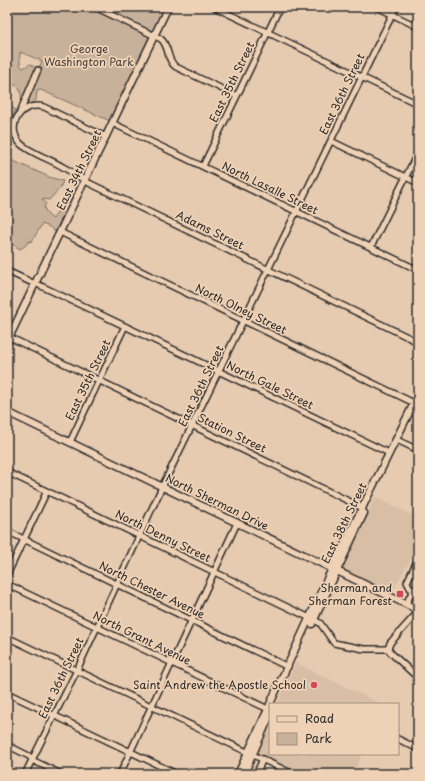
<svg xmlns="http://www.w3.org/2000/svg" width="425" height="781" font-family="'Playpen Sans',sans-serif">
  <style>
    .built { fill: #d7bea5 }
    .green { fill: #c8b19b; stroke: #7a6e63 }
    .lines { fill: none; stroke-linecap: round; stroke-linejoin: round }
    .minor-casing { stroke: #2b2b2b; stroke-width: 8 }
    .major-casing { stroke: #2b2b2b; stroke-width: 9 }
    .minor { stroke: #efd2b6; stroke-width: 5 }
    .major { stroke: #efd2b6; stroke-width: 6 }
    .poi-dot { fill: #d1495b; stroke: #efd2b6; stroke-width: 1.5 }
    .labels { text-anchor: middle; stroke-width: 3.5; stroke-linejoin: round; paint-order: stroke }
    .park-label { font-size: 11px; fill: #433f3c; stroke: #efd2b6 }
    .street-label { font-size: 11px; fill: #2b2b2b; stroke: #efd2b6 }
    .poi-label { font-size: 11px; fill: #2b2b2b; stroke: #efd2b6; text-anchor: end }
  </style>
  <rect width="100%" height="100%" fill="#e7cbb0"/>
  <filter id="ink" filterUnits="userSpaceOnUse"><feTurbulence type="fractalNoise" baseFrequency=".025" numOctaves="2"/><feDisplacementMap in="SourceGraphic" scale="8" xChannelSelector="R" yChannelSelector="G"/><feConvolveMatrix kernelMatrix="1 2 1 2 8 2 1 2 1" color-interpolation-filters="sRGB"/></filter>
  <g filter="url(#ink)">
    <path class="built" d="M375 497 418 518V547L391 593 344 571 343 566Z
      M296 663 381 704H277Z
      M270 718V754H362L353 774H297L255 754Z"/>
    <path class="green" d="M7 7H165L110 121 41 90 37 91 36 100 30 104 22 106 42 61 20 52V65L23 68 30 64 36 68 22 99 19 87 8 82 7 84Z
      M7 104 16 110 7 129Z
      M7 158 49 177 63 181 60 188 49 200 42 199 46 204 44 207 47 214 53 219 58 211 64 213 55 232 50 227 42 224 32 241 28 242 25 246 20 249 7 241Z"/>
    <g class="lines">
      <defs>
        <path id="minor" d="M95 7 161 39C170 47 166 60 176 67L237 96
          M214 7 418 104
          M377 7 418 27
          M20 112 38 70
          M112 123 418 270
          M106 137 44 107C21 101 5 126 20 143 28 152 52 160 63 167 72 172 81 178 89 183L418 342
          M331 141 418 183
          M203 166 280 7
          M60 232 414 403
          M371 247 418 152
          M7 271 35 284
          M35 283 389 453
          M7 336 363 508
          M399 441 418 450
          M70 442 125 326
          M7 472 310 618
          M7 531 288 667
          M418 559 407 582 410 588 418 591
          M7 575 47 491
          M7 584 268 709
          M406 604 413 590
          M314 620 320 623 334 643 364 649H388
          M7 637 293 774
          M388 649 390 643 418 612
          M388 649 391 653 418 678
          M7 693 177 774
          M398 739 418 749
          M7 745 29 756 34 761 61 774
          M25 774 77 670 162 487 396 7
          M120 774 237 523
          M256 774 263 759"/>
        <path id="major" d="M7 342 168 7
          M7 412 418 610
          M312 624 364 513
          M270 704 328 577 418 395
          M238 774 270 705
          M244 774 270 715"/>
      </defs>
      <use href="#minor" class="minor-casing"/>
      <use href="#major" class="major-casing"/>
      <use href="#minor" class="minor"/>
      <use href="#major" class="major"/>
    </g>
  </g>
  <g class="poi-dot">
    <rect x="396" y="590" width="8" height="8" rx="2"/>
    <circle cx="314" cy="685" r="4"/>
  </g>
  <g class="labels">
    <g class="park-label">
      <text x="89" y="53">George<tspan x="89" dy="13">Washington Park</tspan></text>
    </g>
    <g class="street-label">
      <text transform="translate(232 82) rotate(-64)" y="4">East 35th Street</text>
      <text transform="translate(342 94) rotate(-64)" y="4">East 36th Street</text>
      <text transform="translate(79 170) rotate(-64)" y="4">East 34th Street</text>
      <text transform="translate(270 188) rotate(26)" y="4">North Lasalle Street</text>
      <text transform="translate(210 230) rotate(26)" y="4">Adams Street</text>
      <text transform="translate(241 309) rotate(26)" y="4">North Olney Street</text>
      <text transform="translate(88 380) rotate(-64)" y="4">East 35th Street</text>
      <text transform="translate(270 385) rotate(26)" y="4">North Gale Street</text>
      <text transform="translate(201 386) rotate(-64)" y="4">East 36th Street</text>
      <text transform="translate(232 433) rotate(26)" y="4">Station Street</text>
      <text transform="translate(217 502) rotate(26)" y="4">North Sherman Drive</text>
      <text transform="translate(344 523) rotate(-64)" y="4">East 38th Street</text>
      <text transform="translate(163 536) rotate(26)" y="4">North Denny Street</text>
      <text transform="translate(152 590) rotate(26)" y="4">North Chester Avenue</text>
      <text transform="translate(142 638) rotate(26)" y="4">North Grant Avenue</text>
      <text transform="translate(61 678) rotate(-64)" y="4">East 36th Street</text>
    </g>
    <g class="poi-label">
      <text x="392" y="592">Sherman and<tspan x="392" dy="13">Sherman Forest</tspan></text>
      <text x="306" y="689">Saint Andrew the Apostle School</text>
    </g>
  </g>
  <rect width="425" height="781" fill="none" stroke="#efd2b6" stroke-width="24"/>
  <rect x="12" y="12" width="401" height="757" fill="none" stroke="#2b2b2b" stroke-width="1.5" filter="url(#ink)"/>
  <rect x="269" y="703" width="130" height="52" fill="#efd2b6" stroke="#a18f7e"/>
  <rect x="277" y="716" width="20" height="6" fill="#efd2b6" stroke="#a18f7e"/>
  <text x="305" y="723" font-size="12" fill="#2b2b2b">Road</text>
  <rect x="277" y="733" width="20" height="12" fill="#c8b19b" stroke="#a18f7e"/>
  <text x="305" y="743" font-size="12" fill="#2b2b2b">Park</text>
</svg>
